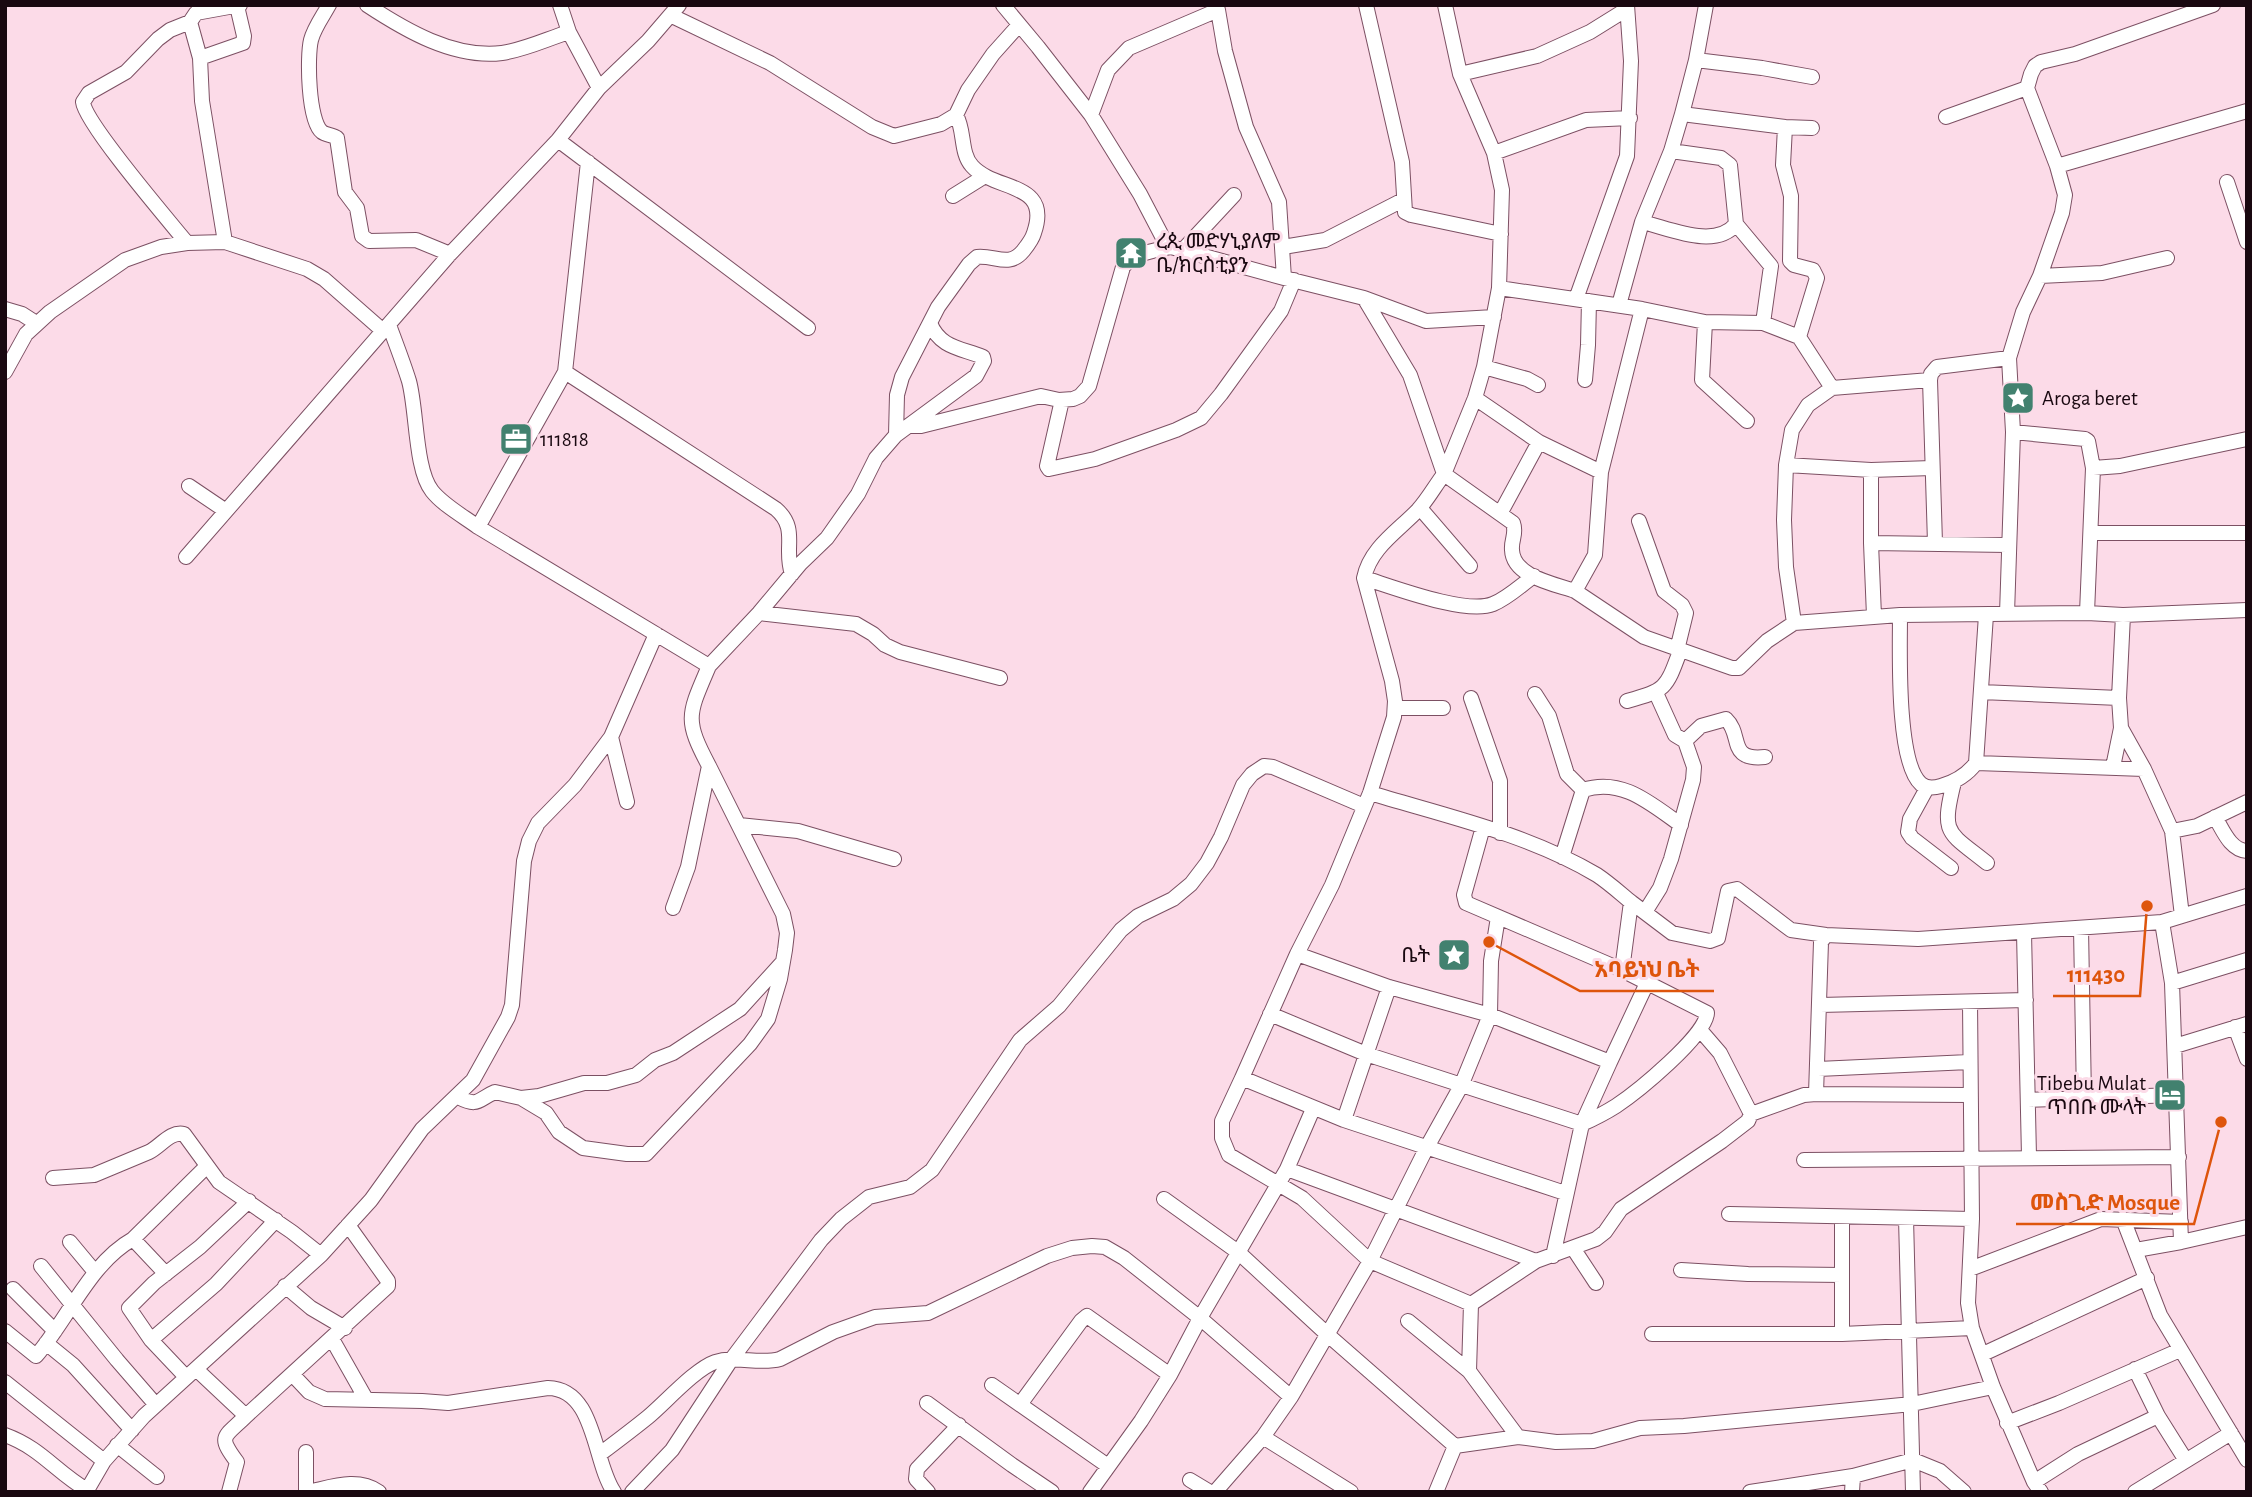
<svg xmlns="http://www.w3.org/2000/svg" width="2252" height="1497" font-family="'Alegreya Sans','Noto Sans Ethiopic',sans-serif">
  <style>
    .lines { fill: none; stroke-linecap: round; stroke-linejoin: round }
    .minor-casing { stroke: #7c5063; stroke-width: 16 }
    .minor { stroke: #fff; stroke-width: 14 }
    .labels { text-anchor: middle; stroke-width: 6; stroke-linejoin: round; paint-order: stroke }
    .poi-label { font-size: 21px; fill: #190810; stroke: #fcdbe8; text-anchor: start }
    .leader { fill: none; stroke: #de550c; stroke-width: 2.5 }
    .callout-dot { fill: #de550c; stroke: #fcdbe8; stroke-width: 2.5 }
    .callout-label { font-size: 23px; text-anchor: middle; font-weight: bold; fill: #de550c; stroke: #fcdbe8; stroke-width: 6; stroke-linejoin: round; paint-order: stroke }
  </style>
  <rect width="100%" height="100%" fill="#fcdbe8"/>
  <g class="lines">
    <defs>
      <path id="minor" d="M329 5C323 16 314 28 311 40 307 56 308 121 322 132 326 135 333 135 337 138L345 192 357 208 362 236 369 241 416 240 450 254
        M367 5C405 30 454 59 502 53 524 50 547 39 569 32L599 88
        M560 5 569 32
        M1003 5 1038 47 1091 115 1140 194 1163 238 1171 247 1284 278
        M1366 5 1402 162 1405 212 1411 215 1501 234
        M1445 5 1460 74 1494 153 1502 190 1499 288 1484 367 1475 398 1444 474 1513 523C1517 534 1511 539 1512 550 1513 577 1555 584 1575 591
        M672 16 770 63 872 127 894 136 941 124 956 115 968 90 993 54 1019 25
        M200 58 243 43 244 36 237 6
        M1696 60 1762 68 1812 77
        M1460 74 1537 56 1590 32 1627 9
        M1682 114 1785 127 1783 165 1791 196 1790 261 1794 265 1813 270 1817 278 1799 337
        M1091 115 1108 70 1129 48 1218 10 1225 51 1246 127 1279 202 1284 278 1364 298
        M1946 117 2027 88
        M1785 127 1812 128
        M558 140 808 328
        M1671 151 1721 158 1730 165 1736 224 1771 266 1763 323
        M1494 153 1586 120 1630 118
        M588 162 565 372 478 527 709 666 759 613 800 564 827 538 858 494 876 458 896 435 976 376 984 361 983 357C961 348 940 348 930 323
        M2057 166 2247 111
        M2227 182 2247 242
        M953 196 985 176
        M1642 222C1669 228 1715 250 1736 224
        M225 242 202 101 200 58 190 22 196 13 240 5
        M187 243C169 221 85 123 83 102L89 93 126 72 158 39 170 30 190 22
        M1283 247 1325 240 1403 200
        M1182 251 1234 195
        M2040 276 2102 273 2167 258
        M1499 288 1642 309 1705 322 1763 323 1799 337 1832 388
        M1576 299 1627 156 1631 61 1627 5
        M1619 305 1642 222 1671 151 1682 114 1696 60 1706 5
        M5 309 22 314 36 323
        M1642 309 1601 472 1595 555 1575 591 1644 637 1732 668H1739L1767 641 1794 623 1900 615 2087 613 2123 615 2247 610
        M1494 317 1426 321 1364 298 1410 375 1444 474C1435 486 1428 499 1418 510 1398 531 1370 548 1364 578 1393 587 1466 615 1493 604 1508 598 1521 585 1534 576
        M1705 322 1702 380 1747 421
        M389 325C396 344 403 362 409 381 417 410 415 470 432 491 443 505 463 516 478 527
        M1484 367 1527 379 1538 385
        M5 372 26 334 50 312 125 260 161 247 187 243 225 242 307 269 324 279 382 330
        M565 372 776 509C799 529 783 548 792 574
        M1585 380 1588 345 1589 301
        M1930 380 1935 543
        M1475 398 1539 442 1601 472
        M1062 400 1047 466 1049 469 1095 459 1176 430 1201 418 1221 394 1281 311 1294 280
        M908 426H921L1041 396 1059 400 1073 399 1080 396 1089 386 1123 267C1135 252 1153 251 1171 247
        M2013 432 2085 439 2088 441 2093 468 2087 613
        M896 435 897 395 902 377 938 307 969 264 977 257C995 255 1009 268 1023 251 1027 246 1032 240 1034 233 1052 181 995 192 972 166 960 153 965 130 956 115
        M1786 465 1871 470 1932 468
        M2093 468 2120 466 2247 439
        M1871 470V543L2008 545
        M189 486 226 511
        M1420 508 1470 566
        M1501 512 1539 442
        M1639 521 1664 591 1682 605 1686 613 1677 650
        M2091 533H2247
        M1871 543 1874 616
        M186 557 450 254 558 140 599 88 648 41 679 5
        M1364 578 1392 681 1395 701 1394 717 1370 793 1332 885 1297 954 1242 1078 1344 1120 1565 1193
        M759 613 856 624 873 634 885 645 900 652 1000 678
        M2007 614 2013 432 2009 358 2023 312 2040 276 2062 213 2065 195 2057 166 2027 88 2031 74 2035 66 2041 62 2075 54 2213 5
        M1900 615C1900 649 1896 762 1921 784 1927 789 1934 788 1941 786 1955 782 1967 775 1976 763L1986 615
        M1794 623 1786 567 1784 520 1786 465 1792 430 1808 405 1832 388 1930 380 1931 374 1937 367 2009 358
        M1981 692 2119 698
        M1535 694 1549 716 1567 774 1583 790 1562 857
        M1471 698 1500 781V833
        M1627 701C1666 690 1666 689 1680 651
        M1395 708H1443
        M2121 728 2144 769 2172 831 2182 916
        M611 737 627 802
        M1685 741 1701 726 1726 719C1743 735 1727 761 1765 757
        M1976 763 2144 769
        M2113 767 2121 728 2119 698 2123 615
        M1954 782C1941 835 1947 831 1987 863
        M1927 788 1910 819 1908 832 1912 838 1951 868
        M1583 790C1622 777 1651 804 1681 825
        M1370 793C1446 816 1528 834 1597 875 1609 883 1620 893 1631 902L1622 970
        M2215 817C2223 830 2230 850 2247 851
        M739 825 798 831 894 859
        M2172 831 2197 826 2247 802
        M1631 902 1672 933 1710 941 1718 938 1728 891 1737 889 1791 930 1826 935 1918 939 2162 922 2247 896
        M673 908 688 867 709 766C684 719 688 715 709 666
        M1645 912 1660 888 1671 859 1693 780 1694 767 1685 741 1675 735 1656 693
        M2162 922 2172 983 2181 1242
        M2081 928 2084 1098
        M2024 933 2029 1156
        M1297 954 1389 987 1490 1015 1610 1062 1582 1124 1553 1256
        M2172 983 2247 960
        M1970 1002 1972 1219 1968 1303 1972 1328 1993 1387 2034 1482 2041 1492
        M1820 1005 2026 1000
        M1270 1014 1366 1054 1582 1124C1593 1119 1605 1113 1616 1106 1637 1092 1706 1036 1707 1013L1622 970 1466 903 1464 895 1483 827
        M2235 1027 2247 1059
        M1701 1031 1720 1053 1751 1114
        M2175 1046 2247 1024
        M1610 1062 1647 983
        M1818 1069 1969 1062
        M1242 1078 1222 1121V1138L1229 1155 1302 1198 1370 1261 1471 1304 1469 1371 1518 1437
        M1816 1094 1969 1095
        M458 1097C479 1108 478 1099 495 1092L521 1098 539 1096 584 1083H607L636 1075 655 1060 673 1053 740 1009 781 964
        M521 1098 546 1113 559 1132 583 1148 627 1154H646L750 1044 768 1019 780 979 785 950 787 933 783 914 709 766
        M2028 1100 2177 1095
        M1344 1120 1389 987
        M1804 1160 2179 1157
        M1287 1169 1536 1261
        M53 1178 94 1175 149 1152C161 1146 170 1131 184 1134L219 1182 292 1232 321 1255
        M1164 1199 1238 1252 1328 1335 1455 1446 1518 1437 1556 1442 1593 1441 1640 1428 1684 1426 1912 1404 1993 1387
        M1729 1214 1972 1219
        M1906 1218 1913 1492
        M2123 1219 2160 1315 2247 1460
        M70 1242 95 1272
        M1573 1248 1596 1283
        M2136 1250 2181 1242 2247 1227
        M41 1266 117 1360 156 1405
        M1970 1269 2101 1219 2181 1222
        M1681 1270 1748 1274 1842 1275V1217
        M166 1274 133 1239 207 1166
        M285 1286 311 1308 345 1328
        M13 1289 55 1331
        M1471 1304 1536 1261 1596 1239 1605 1232 1621 1209 1722 1141 1748 1121 1751 1114 1804 1095 1816 1094 1821 942 1826 935
        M1408 1321 1469 1371
        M5 1331 36 1356C68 1319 90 1263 133 1239
        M1652 1334H1842L1972 1328
        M1842 1334V1275
        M332 1339 366 1399
        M151 1340 216 1284 276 1220
        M46 1343 73 1365 132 1430
        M1983 1354 2147 1278
        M196 1369 246 1416C224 1438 217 1435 237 1462L229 1492
        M2135 1369 2158 1416 2185 1459
        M292 1374 309 1392 325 1399 422 1401 448 1403 548 1388C596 1389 593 1462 614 1492
        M186 1377 151 1340 129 1308 154 1283 200 1247 249 1201
        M5 1382 104 1461
        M992 1385 1108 1466
        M927 1403 1012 1465 1052 1492
        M1021 1403 1081 1321 1087 1316 1170 1375
        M246 1416 388 1286V1281L348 1225
        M2007 1423 2059 1403 2180 1350
        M5 1435C41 1448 56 1472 87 1490
        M1263 1437 1351 1492
        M117 1445 157 1477
        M306 1452V1492
        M600 1454C616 1442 632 1430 648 1417 665 1403 695 1369 715 1362 736 1355 759 1365 780 1359L833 1332 875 1317 928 1313 1047 1256 1072 1248 1092 1246 1105 1247 1124 1258 1200 1318 1291 1397
        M1853 1476 1913 1460 1940 1471 1964 1492
        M1190 1480 1210 1492
        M2034 1482 2078 1454 2158 1416
        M86 1492 104 1461 144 1416 321 1255 371 1200 422 1129 473 1080 508 1017 512 1005 524 861 529 841 538 823 575 785 611 737 656 634
        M308 1492C332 1487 357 1477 379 1492
        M632 1492 672 1450 731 1360 821 1240 841 1219 869 1197 910 1187 932 1170 1020 1040 1059 1006 1121 930 1138 916 1173 899 1191 884 1207 863 1221 837 1243 785 1252 774 1264 766 1273 767 1364 806
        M928 1492 916 1479 917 1469 959 1425
        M1090 1492 1141 1421 1170 1375 1200 1318 1287 1169 1313 1109
        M1215 1492 1263 1437 1291 1397 1370 1261 1427 1147 1461 1086 1490 1015 1491 961 1498 917
        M1436 1492 1455 1446
        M1750 1492 1853 1476 1852 1492
        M2135 1492 2231 1433"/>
    </defs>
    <use href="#minor" class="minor-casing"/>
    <use href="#minor" class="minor"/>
  </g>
  <defs>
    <symbol id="temple-square" viewBox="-11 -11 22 22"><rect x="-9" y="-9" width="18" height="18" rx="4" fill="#42816f" stroke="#fcdbe8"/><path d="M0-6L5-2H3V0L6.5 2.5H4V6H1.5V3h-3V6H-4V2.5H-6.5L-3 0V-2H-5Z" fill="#fff"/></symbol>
    <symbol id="sight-square" viewBox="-11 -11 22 22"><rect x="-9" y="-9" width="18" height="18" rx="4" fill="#42816f" stroke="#fcdbe8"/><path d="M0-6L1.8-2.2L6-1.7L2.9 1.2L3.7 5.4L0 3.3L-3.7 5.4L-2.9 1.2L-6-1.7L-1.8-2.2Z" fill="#fff"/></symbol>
    <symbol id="office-square" viewBox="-11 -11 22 22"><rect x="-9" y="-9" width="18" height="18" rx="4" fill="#42816f" stroke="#fcdbe8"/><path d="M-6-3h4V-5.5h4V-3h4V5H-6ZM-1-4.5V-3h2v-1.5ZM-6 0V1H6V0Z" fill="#fff"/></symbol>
    <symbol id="hotel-square" viewBox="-11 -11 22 22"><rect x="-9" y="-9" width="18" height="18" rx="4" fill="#42816f" stroke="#fcdbe8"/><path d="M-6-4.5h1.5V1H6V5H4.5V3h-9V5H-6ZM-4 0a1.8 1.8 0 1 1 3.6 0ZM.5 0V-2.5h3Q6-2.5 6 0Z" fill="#fff"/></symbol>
  </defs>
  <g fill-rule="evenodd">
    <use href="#temple-square" x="1112" y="234" width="38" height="38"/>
    <use href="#sight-square" x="1999" y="379" width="38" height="38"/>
    <use href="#office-square" x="497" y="420" width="38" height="38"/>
    <use href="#sight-square" x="1435" y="936" width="38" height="38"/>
    <use href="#hotel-square" x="2151" y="1076" width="38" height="38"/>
  </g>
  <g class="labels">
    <g class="poi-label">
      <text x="1156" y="248">ረጲ መድሃኒያለም<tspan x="1156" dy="24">ቤ/ክርስቲያን</tspan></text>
      <text x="2042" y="405">Aroga beret</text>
      <text x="540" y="446">111818</text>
      <text x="1430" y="962" text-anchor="end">ቤት</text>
      <text x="2146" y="1090" text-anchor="end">Tibebu Mulat<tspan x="2146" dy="24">ጥበቡ ሙላት</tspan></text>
    </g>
  </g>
  <path class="leader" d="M1489 942L1580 991H1714M2147 906L2140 996H2053M2221 1122L2194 1224H2016"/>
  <g class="callout-dot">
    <circle cx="1489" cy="942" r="7"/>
    <circle cx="2147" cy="906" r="7"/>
    <circle cx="2221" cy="1122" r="7"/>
  </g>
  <g class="callout-label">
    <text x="1647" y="977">አባይነህ ቤት</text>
    <text x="2096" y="982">111430</text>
    <text x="2105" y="1210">መስጊድ Mosque</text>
  </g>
  <rect width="2252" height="1497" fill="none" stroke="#190810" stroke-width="14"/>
</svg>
